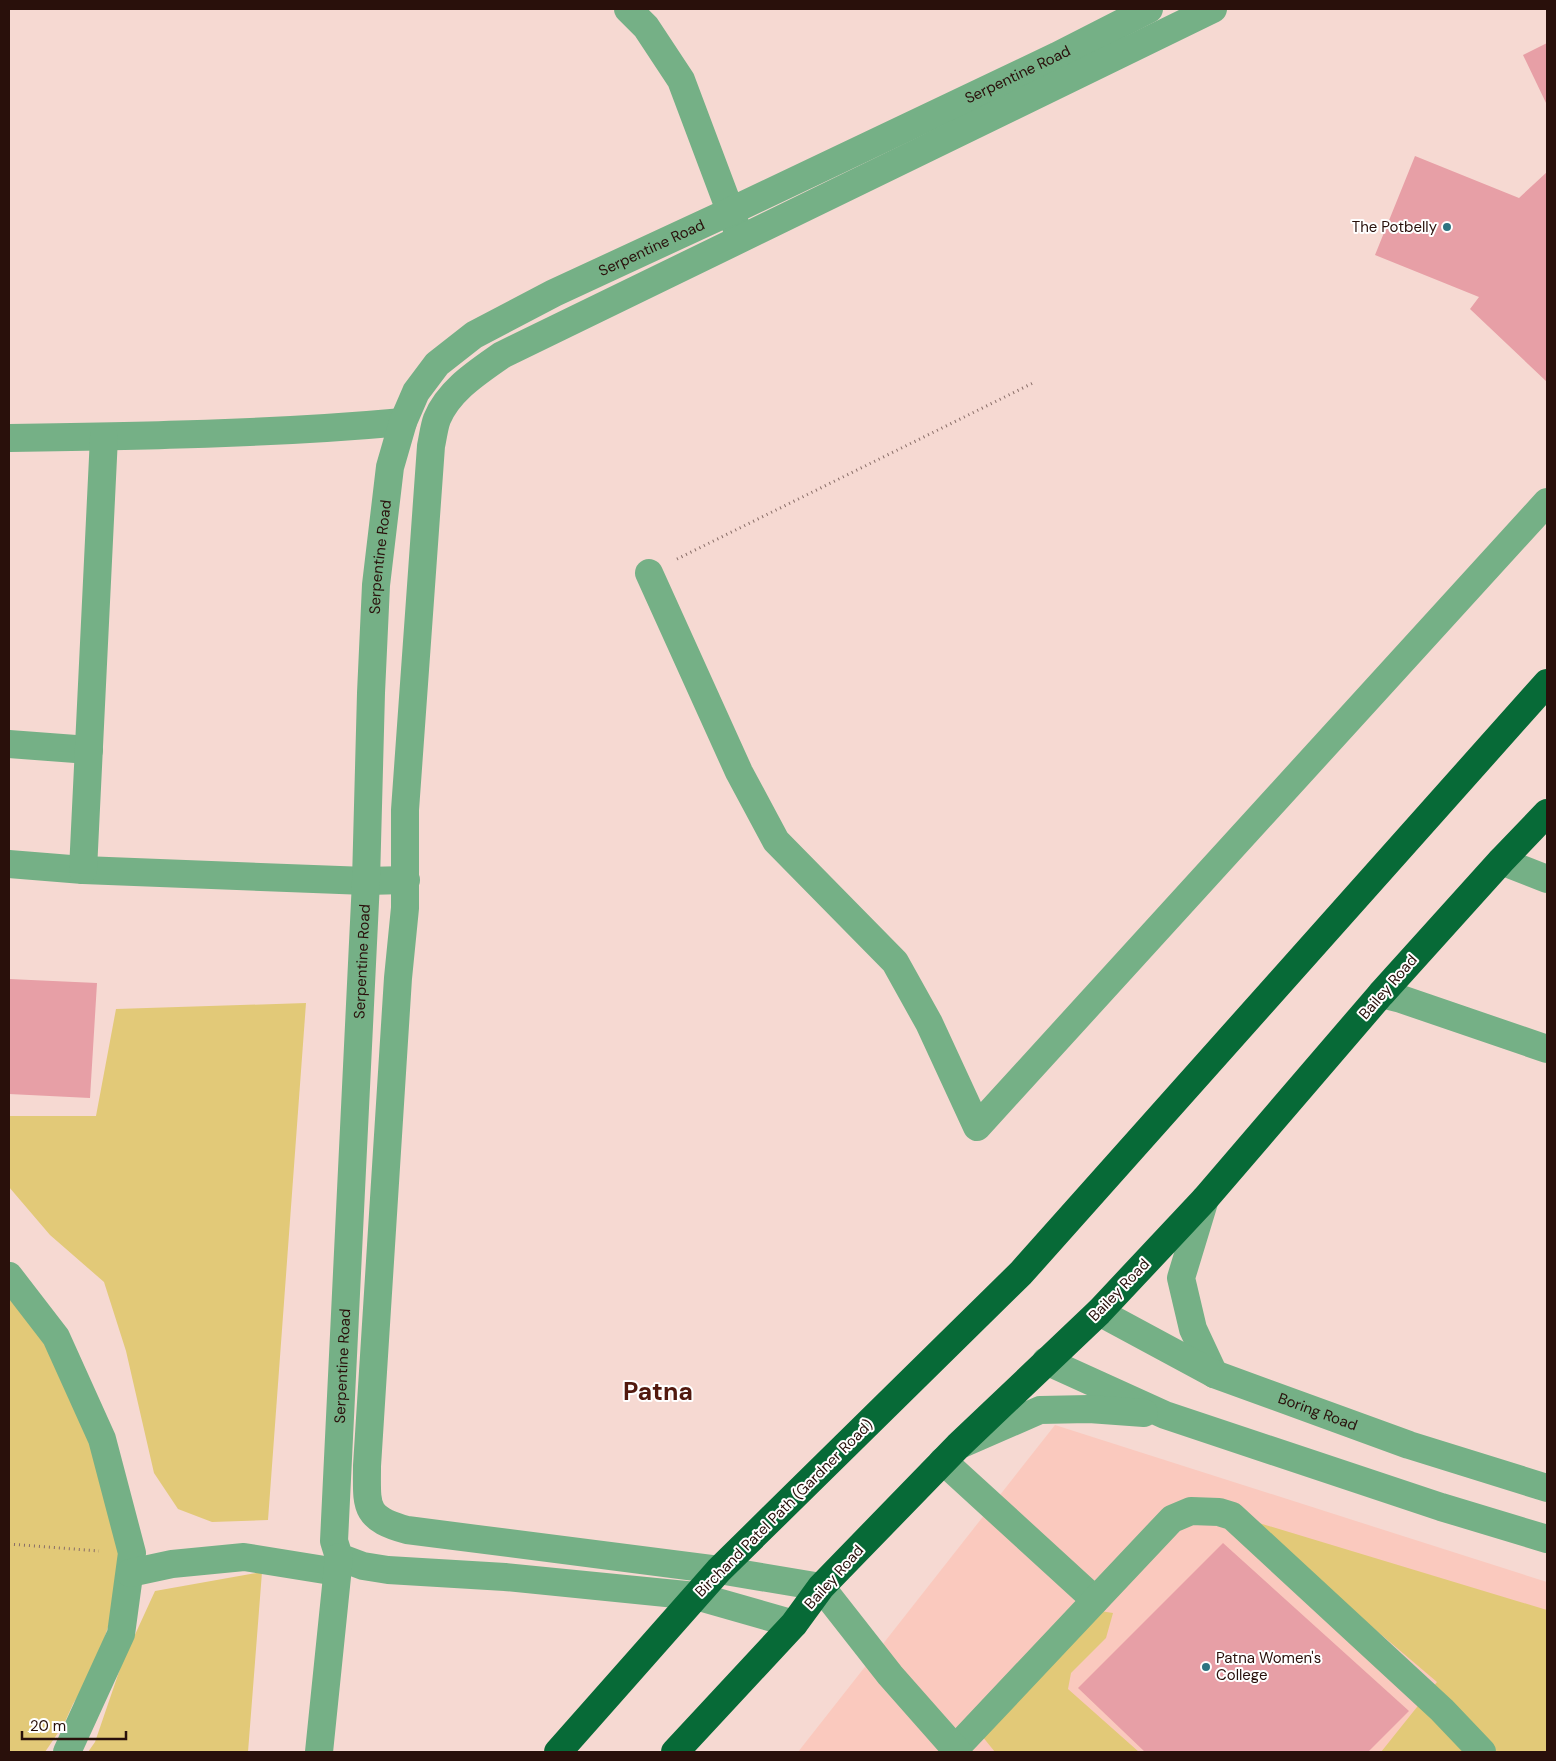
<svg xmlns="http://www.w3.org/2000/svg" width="1556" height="1761" font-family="'DM Sans',sans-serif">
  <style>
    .built { fill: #fac9be }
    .green { fill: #e2c978 }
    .building { fill: #e79fa6 }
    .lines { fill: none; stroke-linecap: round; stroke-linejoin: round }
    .path { stroke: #886d67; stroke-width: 3; stroke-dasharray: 1 4; stroke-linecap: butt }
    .minor { stroke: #75b086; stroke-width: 28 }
    .highway { stroke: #076a37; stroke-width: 28 }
    .poi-dot { fill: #2d7381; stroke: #fff; stroke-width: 2 }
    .labels { text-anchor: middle; stroke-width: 4; stroke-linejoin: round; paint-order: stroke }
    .street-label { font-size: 15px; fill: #29100b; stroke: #fff }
    .poi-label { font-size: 15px; fill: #29100b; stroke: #fff; text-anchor: end }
    .town-label { font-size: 25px; font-weight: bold; fill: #51190e; stroke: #fff }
  </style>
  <rect width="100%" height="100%" fill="#f6d9d2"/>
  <path class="built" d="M1055 1425 1547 1582V1752H798Z"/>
  <path class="green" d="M306 1003 268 1520 212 1522 178 1509 154 1473 126 1351 104 1282 50 1235 9 1187V1116H96L116 1009Z
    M9 1289 56 1348 119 1524 120 1590 94 1670 73 1704 64 1724 45 1752H9Z
    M1239 1517 1547 1610V1752H1381L1437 1682 1292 1559Z
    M262 1572 248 1752H88L95 1742 122 1663 155 1591Z
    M1094 1610 1113 1613 1106 1638 1071 1673 1068 1689 1139 1752H995L973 1725Z"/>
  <path class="building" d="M1547 43V105L1523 55Z
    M1415 156 1519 198 1547 172V382L1470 309 1479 297 1375 255Z
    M9 979 97 983 90 1098 9 1094Z
    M1223 1543 1409 1711 1368 1752H1145L1078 1688Z"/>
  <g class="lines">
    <path class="path" d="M677 559 1035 382
      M9 1544 99 1551"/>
    <g class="minor">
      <path d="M628 9 646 27 681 80 737 229"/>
      <path d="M9 438C140 436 272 434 403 422"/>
      <path d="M649 573 739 772 776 841 895 962 929 1023 977 1127 1547 502"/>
      <path d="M9 744 89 750"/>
      <path d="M1501 861 1547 879"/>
      <path d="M9 864 83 870 366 881 406 880"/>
      <path d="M83 870 104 437"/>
      <path d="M1381 994 1401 999 1547 1049"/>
      <path d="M1205 1199 1181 1278 1193 1329 1214 1374"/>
      <path d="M9 1276 56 1337 102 1439 132 1553 121 1634 67 1752"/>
      <path id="s1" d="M1099 1312 1214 1374 1409 1445 1547 1488"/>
      <path d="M1046 1361 1165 1415 1441 1507 1547 1539"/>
      <path d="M962 1444 1040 1410 1089 1409 1144 1413"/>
      <path d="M943 1461 1095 1600"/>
      <path d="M130 1573 172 1564 244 1557 337 1572"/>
      <path id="s2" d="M794 1624 696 1596 505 1577 388 1570 363 1566 339 1557 334 1541 366 881 371 693 376 585 390 467 403 422 416 392 437 364 474 335 554 293 731 211 1057 56 1149 9"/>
      <path d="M955 1749 1172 1519 1191 1511 1219 1512 1232 1516 1442 1710 1482 1752"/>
      <path d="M319 1752 339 1557"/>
      <path d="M958 1752 890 1675 821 1587 719 1570 407 1530C363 1518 367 1506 367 1466L398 978 405 908V810L431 446C433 437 434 427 437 419 449 390 478 372 502 355L1213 9"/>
    </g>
    <path class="highway" d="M558 1752 719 1570 1021 1273 1547 683
      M675 1752 794 1624 821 1587 958 1446 1099 1312 1205 1199 1381 994 1501 861 1547 813"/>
  </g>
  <g class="poi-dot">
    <circle cx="1447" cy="227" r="5"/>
    <circle cx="1206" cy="1667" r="5"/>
  </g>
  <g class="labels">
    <g class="street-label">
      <text dy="5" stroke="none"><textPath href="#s2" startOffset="2319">Serpentine Road</textPath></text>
      <text dy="5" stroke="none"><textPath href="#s2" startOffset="1914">Serpentine Road</textPath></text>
      <text dy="5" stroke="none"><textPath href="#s2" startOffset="1464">Serpentine Road</textPath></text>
      <text dy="5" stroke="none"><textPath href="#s2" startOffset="1059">Serpentine Road</textPath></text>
      <text transform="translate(1388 987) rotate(-49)" y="5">Bailey Road</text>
      <text transform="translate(1119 1290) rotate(-46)" y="5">Bailey Road</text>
      <text dy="5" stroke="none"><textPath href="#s2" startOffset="654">Serpentine Road</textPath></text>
      <text dy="5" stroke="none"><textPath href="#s1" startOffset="241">Boring Road</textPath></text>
      <text transform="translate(784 1508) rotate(-45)" y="5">Birchand Patel Path (Gardner Road)</text>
      <text transform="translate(834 1577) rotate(-48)" y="5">Bailey Road</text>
    </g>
    <g class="poi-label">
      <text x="1437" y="232">The Potbelly</text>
      <text x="1216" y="1663" text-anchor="start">Patna Women's<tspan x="1216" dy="17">College</tspan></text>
    </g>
    <g class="town-label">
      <text x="658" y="1400">Patna</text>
    </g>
  </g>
  <rect width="1556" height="1761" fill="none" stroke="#29100b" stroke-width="20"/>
  <path d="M22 1731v8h104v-8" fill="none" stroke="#29100b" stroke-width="2.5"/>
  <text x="30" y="1731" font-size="15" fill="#29100b" stroke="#ffffff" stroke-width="4" paint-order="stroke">20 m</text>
</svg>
